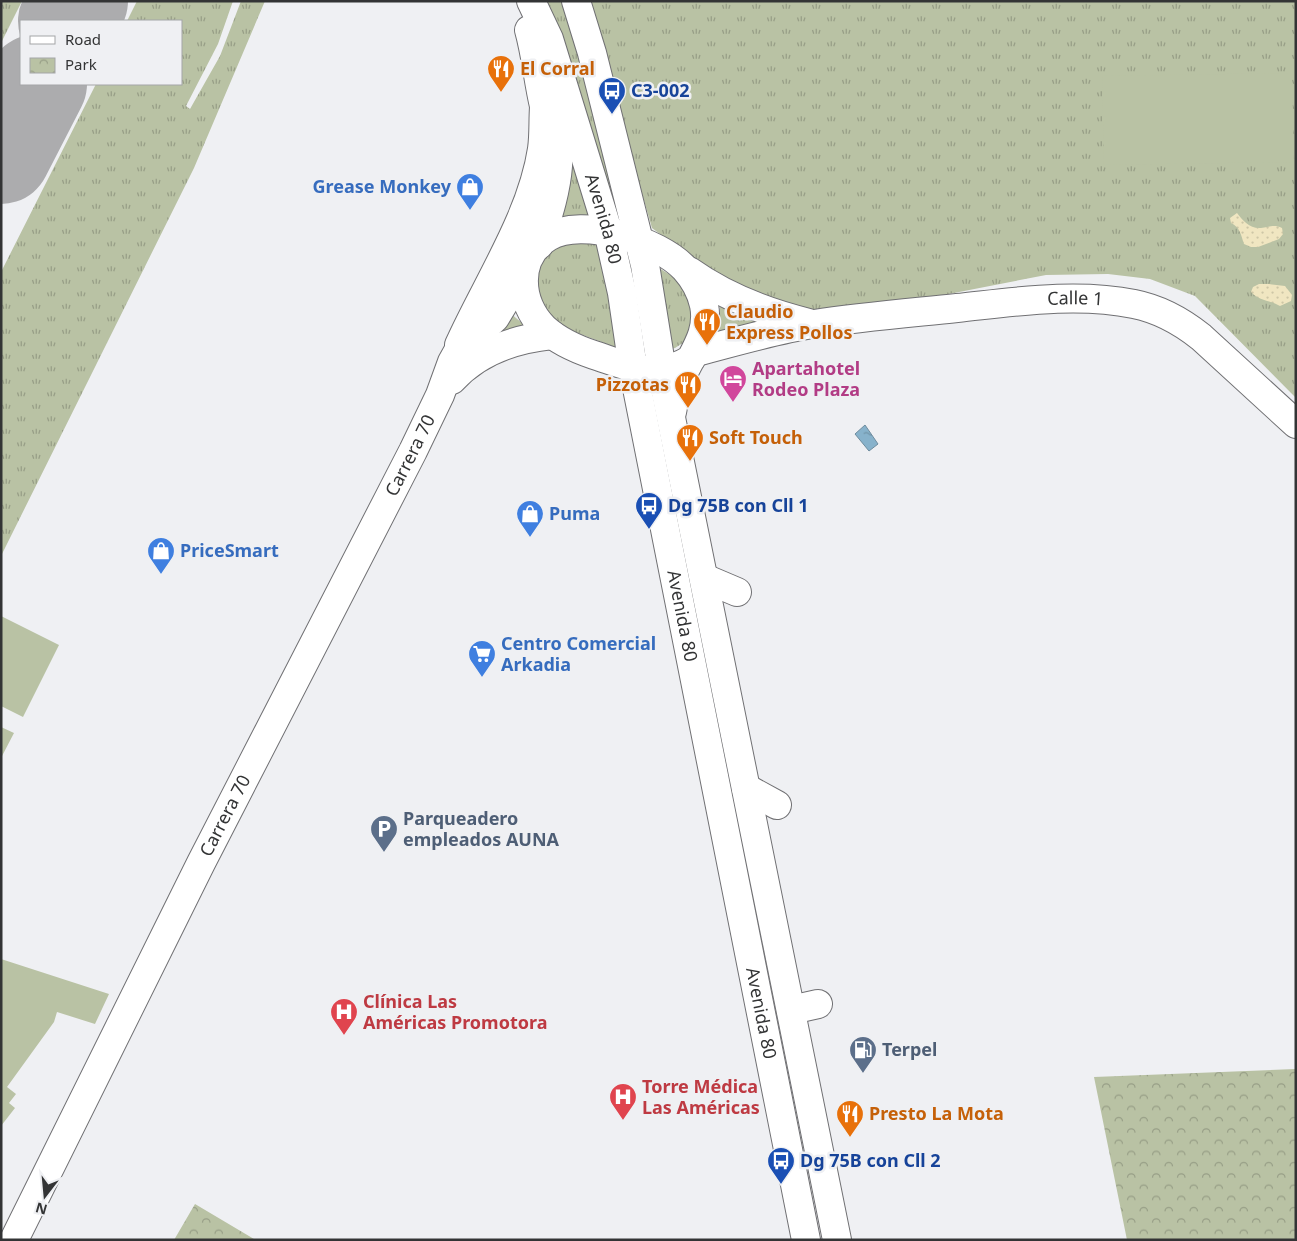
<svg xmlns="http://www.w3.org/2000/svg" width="1297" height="1241" font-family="'Noto Sans',sans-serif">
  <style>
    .grass { fill: url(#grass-tufts) }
    .sand { fill: url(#sand-dots) }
    .park { fill: url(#park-crowns) }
    .garden { fill: #b9c2a4 }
    .water { fill: url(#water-ripples); stroke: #6e8c9e }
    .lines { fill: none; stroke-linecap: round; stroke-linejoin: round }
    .runway { stroke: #acacae; stroke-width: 100 }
    .major-casing { stroke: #707073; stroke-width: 30 }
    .major { stroke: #fff; stroke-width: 28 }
    .labels { text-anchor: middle; stroke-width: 5; stroke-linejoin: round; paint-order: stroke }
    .food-label { font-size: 18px; font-weight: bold; fill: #c56008; stroke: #eff0f3; text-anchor: start }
    .transit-label { font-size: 18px; font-weight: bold; fill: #164399; stroke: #eff0f3; text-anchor: start }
    .shop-label { font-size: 18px; font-weight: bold; fill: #366cbe; stroke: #eff0f3; text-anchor: start }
    .street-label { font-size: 18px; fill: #333435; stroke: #eff0f3 }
    .hotel-label { font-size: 18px; font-weight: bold; fill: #b23c85; stroke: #eff0f3; text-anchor: start }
    .service-label { font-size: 18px; font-weight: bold; fill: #4e5e75; stroke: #eff0f3; text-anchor: start }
    .health-label { font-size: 18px; font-weight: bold; fill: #be3a42; stroke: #eff0f3; text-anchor: start }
  </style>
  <defs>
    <pattern id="grass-tufts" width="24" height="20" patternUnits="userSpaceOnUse" patternTransform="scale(1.25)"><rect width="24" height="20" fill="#b9c2a4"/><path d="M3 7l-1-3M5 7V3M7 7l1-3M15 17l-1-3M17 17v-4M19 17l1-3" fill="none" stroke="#979e86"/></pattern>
    <pattern id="sand-dots" width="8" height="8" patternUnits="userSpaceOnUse" patternTransform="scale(1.25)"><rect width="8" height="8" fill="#f0e6c1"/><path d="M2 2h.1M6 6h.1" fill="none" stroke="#cec6a6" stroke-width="1.8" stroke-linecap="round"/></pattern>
    <pattern id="park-crowns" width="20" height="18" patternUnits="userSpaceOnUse" patternTransform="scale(1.25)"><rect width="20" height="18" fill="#b9c2a4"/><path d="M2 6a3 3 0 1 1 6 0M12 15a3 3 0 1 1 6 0" fill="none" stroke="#979e86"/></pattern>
    <pattern id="water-ripples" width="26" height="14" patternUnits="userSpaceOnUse" patternTransform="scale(1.25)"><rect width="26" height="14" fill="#87b2cb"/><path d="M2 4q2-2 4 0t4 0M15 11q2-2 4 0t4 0" fill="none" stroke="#6f92a6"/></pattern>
  </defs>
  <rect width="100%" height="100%" fill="#eff0f3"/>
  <path class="grass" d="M1 1H22L1 43Z
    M137 1H233L218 44 186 106 190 109 220 56 241 1H265L194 168 1 556V272L96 84H181V21H127Z
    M546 1H566L626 220 612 217Z
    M586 1H1296V398L1195 296 1150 279 1108 274 1046 275 877 308 814 313 765 299 713 274 652 228Z
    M560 125 596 219 552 225Z
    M575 240 598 241 632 251 683 283 694 299 689 339 675 348 649 355 623 350 564 328 542 311 535 293 536 269 550 249Z
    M718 295 782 323 719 332 720 308Z
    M510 313 528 328 489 346Z"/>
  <path class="sand" d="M1237 213C1243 221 1250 229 1261 228 1270 227 1274 224 1282 228L1283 234 1279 239 1258 247H1251L1244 244C1241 235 1240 227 1231 223L1230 218Z
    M1259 284H1269L1285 286 1292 295 1291 301 1280 306C1270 300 1259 301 1251 292L1253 287Z"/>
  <path class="park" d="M1295 1069 1296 1240H1127L1094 1077Z
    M195 1204 254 1239 174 1240Z"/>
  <path class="garden" d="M1292 73 1294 162 1104 165 1102 76Z
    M1 616 59 645 23 717 1 706Z
    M1 727 14 733 1 758Z
    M1 959 109 994 95 1024 57 1012 54 1022 7 1087 16 1094 9 1103 15 1108 1 1126Z"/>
  <path class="water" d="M865 425 878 444 869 451 855 434Z"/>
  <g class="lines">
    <path class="runway" d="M68 21 78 1
      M1 154 37 84"/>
    <defs>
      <g id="major">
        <path id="s1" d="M531 1 549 39 608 231 622 293 633 368 806 1240"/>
        <path d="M576 1 592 53 645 265 664 383 837 1240"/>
        <path d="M529 30C536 55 538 81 544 106 549 126 560 144 558 166 556 193 547 219 539 245"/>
        <path d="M689 271C724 296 768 313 809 323"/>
        <path d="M459 345C487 283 532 216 542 149 544 135 543 121 544 107"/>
        <path id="s2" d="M696 352C735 342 774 330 814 324 861 317 909 313 957 308 1014 302 1076 292 1134 304 1159 309 1181 321 1201 337L1296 424"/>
        <path d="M452 380C478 351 514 339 552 335"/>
        <path d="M672 412C674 401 676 390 681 379 691 354 710 335 704 305 701 292 694 279 685 269 660 241 582 216 548 237 515 257 518 303 544 328 558 341 576 349 594 355 628 366 657 381 691 359"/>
        <path d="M704 578 737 592"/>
        <path d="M746 788 777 805"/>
        <path d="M791 1010 818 1004"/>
        <path id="s3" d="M14 1240 201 863 413 451 440 395 452 362 457 353 495 318 523 272"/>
      </g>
    </defs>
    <use href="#major" class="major-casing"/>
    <use href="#major" class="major"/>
  </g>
  <defs>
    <symbol id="restaurant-pin" viewBox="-11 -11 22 30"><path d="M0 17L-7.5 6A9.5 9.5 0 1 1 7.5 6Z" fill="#e8710a" stroke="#eff0f3"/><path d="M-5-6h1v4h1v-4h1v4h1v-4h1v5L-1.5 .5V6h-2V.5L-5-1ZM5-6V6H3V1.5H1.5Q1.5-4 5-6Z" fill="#fff"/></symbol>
    <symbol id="bus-pin" viewBox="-11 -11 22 30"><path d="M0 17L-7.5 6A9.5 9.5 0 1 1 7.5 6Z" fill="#1a4fb4" stroke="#eff0f3"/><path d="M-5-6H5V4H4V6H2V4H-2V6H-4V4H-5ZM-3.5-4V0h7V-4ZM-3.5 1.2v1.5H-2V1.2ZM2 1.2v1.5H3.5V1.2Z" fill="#fff"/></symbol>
    <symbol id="shop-pin" viewBox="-11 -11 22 30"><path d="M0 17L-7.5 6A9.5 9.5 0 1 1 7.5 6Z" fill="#3f7fe0" stroke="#eff0f3"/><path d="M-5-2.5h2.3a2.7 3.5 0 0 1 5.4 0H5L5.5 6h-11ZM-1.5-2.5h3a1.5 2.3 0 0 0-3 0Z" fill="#fff"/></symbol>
    <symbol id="hotel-pin" viewBox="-11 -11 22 30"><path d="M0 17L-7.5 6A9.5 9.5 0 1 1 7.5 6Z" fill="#d1479c" stroke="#eff0f3"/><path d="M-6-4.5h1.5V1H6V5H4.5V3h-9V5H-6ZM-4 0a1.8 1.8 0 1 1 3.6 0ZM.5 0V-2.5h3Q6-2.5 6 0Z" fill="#fff"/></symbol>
    <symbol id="supermarket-pin" viewBox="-11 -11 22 30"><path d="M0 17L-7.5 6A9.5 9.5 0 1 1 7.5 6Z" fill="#3f7fe0" stroke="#eff0f3"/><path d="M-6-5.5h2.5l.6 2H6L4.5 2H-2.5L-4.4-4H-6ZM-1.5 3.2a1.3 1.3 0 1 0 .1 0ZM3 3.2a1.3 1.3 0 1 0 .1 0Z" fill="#fff"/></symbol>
    <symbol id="parking-pin" viewBox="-11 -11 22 30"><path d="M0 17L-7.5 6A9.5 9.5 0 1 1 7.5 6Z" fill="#5c6f8a" stroke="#eff0f3"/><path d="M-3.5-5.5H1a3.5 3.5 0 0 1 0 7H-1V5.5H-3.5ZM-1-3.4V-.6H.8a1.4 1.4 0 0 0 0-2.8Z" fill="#fff"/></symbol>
    <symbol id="hospital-pin" viewBox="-11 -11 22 30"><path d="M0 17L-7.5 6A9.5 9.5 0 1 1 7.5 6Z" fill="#e0444e" stroke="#eff0f3"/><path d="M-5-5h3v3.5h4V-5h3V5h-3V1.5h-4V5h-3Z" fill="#fff"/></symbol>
    <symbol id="fuel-pin" viewBox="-11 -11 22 30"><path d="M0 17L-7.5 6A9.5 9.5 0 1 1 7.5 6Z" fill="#5c6f8a" stroke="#eff0f3"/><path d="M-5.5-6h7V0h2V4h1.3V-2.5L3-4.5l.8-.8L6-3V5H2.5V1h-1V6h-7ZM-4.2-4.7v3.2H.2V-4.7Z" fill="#fff"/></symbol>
  </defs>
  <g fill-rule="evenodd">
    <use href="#restaurant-pin" x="485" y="53" width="32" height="43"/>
    <use href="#bus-pin" x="596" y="75" width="32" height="43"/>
    <use href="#shop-pin" x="454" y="171" width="32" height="43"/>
    <use href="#restaurant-pin" x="691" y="306" width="32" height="43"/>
    <use href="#hotel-pin" x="717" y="363" width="32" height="43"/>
    <use href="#restaurant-pin" x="672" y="369" width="32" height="43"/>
    <use href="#restaurant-pin" x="674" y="422" width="32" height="43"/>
    <use href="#bus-pin" x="633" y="490" width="32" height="43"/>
    <use href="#shop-pin" x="514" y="498" width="32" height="43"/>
    <use href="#shop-pin" x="145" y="535" width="32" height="43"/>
    <use href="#supermarket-pin" x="466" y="638" width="32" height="43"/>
    <use href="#parking-pin" x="368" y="813" width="32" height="43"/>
    <use href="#hospital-pin" x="328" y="996" width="32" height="43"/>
    <use href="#fuel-pin" x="847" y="1034" width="32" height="43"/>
    <use href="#hospital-pin" x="607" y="1081" width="32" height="43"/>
    <use href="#restaurant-pin" x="834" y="1098" width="32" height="43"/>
    <use href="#bus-pin" x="765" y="1145" width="32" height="43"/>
  </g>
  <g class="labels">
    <g class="food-label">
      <text x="520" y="75">El Corral</text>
      <text x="726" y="318">Claudio<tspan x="726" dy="21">Express Pollos</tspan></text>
      <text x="669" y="391" text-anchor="end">Pizzotas</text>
      <text x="709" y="444">Soft Touch</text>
      <text x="869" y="1120">Presto La Mota</text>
    </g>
    <g class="transit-label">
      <text x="631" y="97">C3-002</text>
      <text x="668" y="512">Dg 75B con Cll 1</text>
      <text x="800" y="1167">Dg 75B con Cll 2</text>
    </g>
    <g class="shop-label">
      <text x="451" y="193" text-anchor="end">Grease Monkey</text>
      <text x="549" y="520">Puma</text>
      <text x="180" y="557">PriceSmart</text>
      <text x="501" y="650">Centro Comercial<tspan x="501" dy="21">Arkadia</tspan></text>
    </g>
    <g class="street-label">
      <text dy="6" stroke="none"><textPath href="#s1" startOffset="230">Avenida 80</textPath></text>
      <text dy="6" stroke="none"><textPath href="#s2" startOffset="384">Calle 1</textPath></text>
      <text dy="6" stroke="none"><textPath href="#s3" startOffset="879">Carrera 70</textPath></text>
      <text dy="6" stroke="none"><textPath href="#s1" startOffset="635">Avenida 80</textPath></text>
      <text dy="6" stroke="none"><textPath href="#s3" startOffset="474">Carrera 70</textPath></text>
      <text dy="6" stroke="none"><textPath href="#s1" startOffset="1040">Avenida 80</textPath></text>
    </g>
    <g class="hotel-label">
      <text x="752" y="375">Apartahotel<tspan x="752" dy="21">Rodeo Plaza</tspan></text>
    </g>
    <g class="service-label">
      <text x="403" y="825">Parqueadero<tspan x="403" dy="21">empleados AUNA</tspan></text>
      <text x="882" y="1056">Terpel</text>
    </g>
    <g class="health-label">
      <text x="363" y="1008">Clínica Las<tspan x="363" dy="21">Américas Promotora</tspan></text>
      <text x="642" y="1093">Torre Médica<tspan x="642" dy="21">Las Américas</tspan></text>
    </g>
  </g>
  <rect width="1297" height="1241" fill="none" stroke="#333435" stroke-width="5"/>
  <rect x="20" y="20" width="162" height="65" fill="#eff0f3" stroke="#a4a5a7"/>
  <rect x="30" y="36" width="25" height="8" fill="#ffffff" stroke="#a4a5a7"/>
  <text x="65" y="45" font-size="15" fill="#333435">Road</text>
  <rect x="30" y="58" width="25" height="15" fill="url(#park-crowns)" stroke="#a4a5a7"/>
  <text x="65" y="70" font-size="15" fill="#333435">Park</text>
  <g transform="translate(45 1196) rotate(196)" stroke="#eff0f3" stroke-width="4" paint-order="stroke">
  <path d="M0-4L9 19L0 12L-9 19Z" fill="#333435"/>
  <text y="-8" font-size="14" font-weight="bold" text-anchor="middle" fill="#333435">N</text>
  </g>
</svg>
